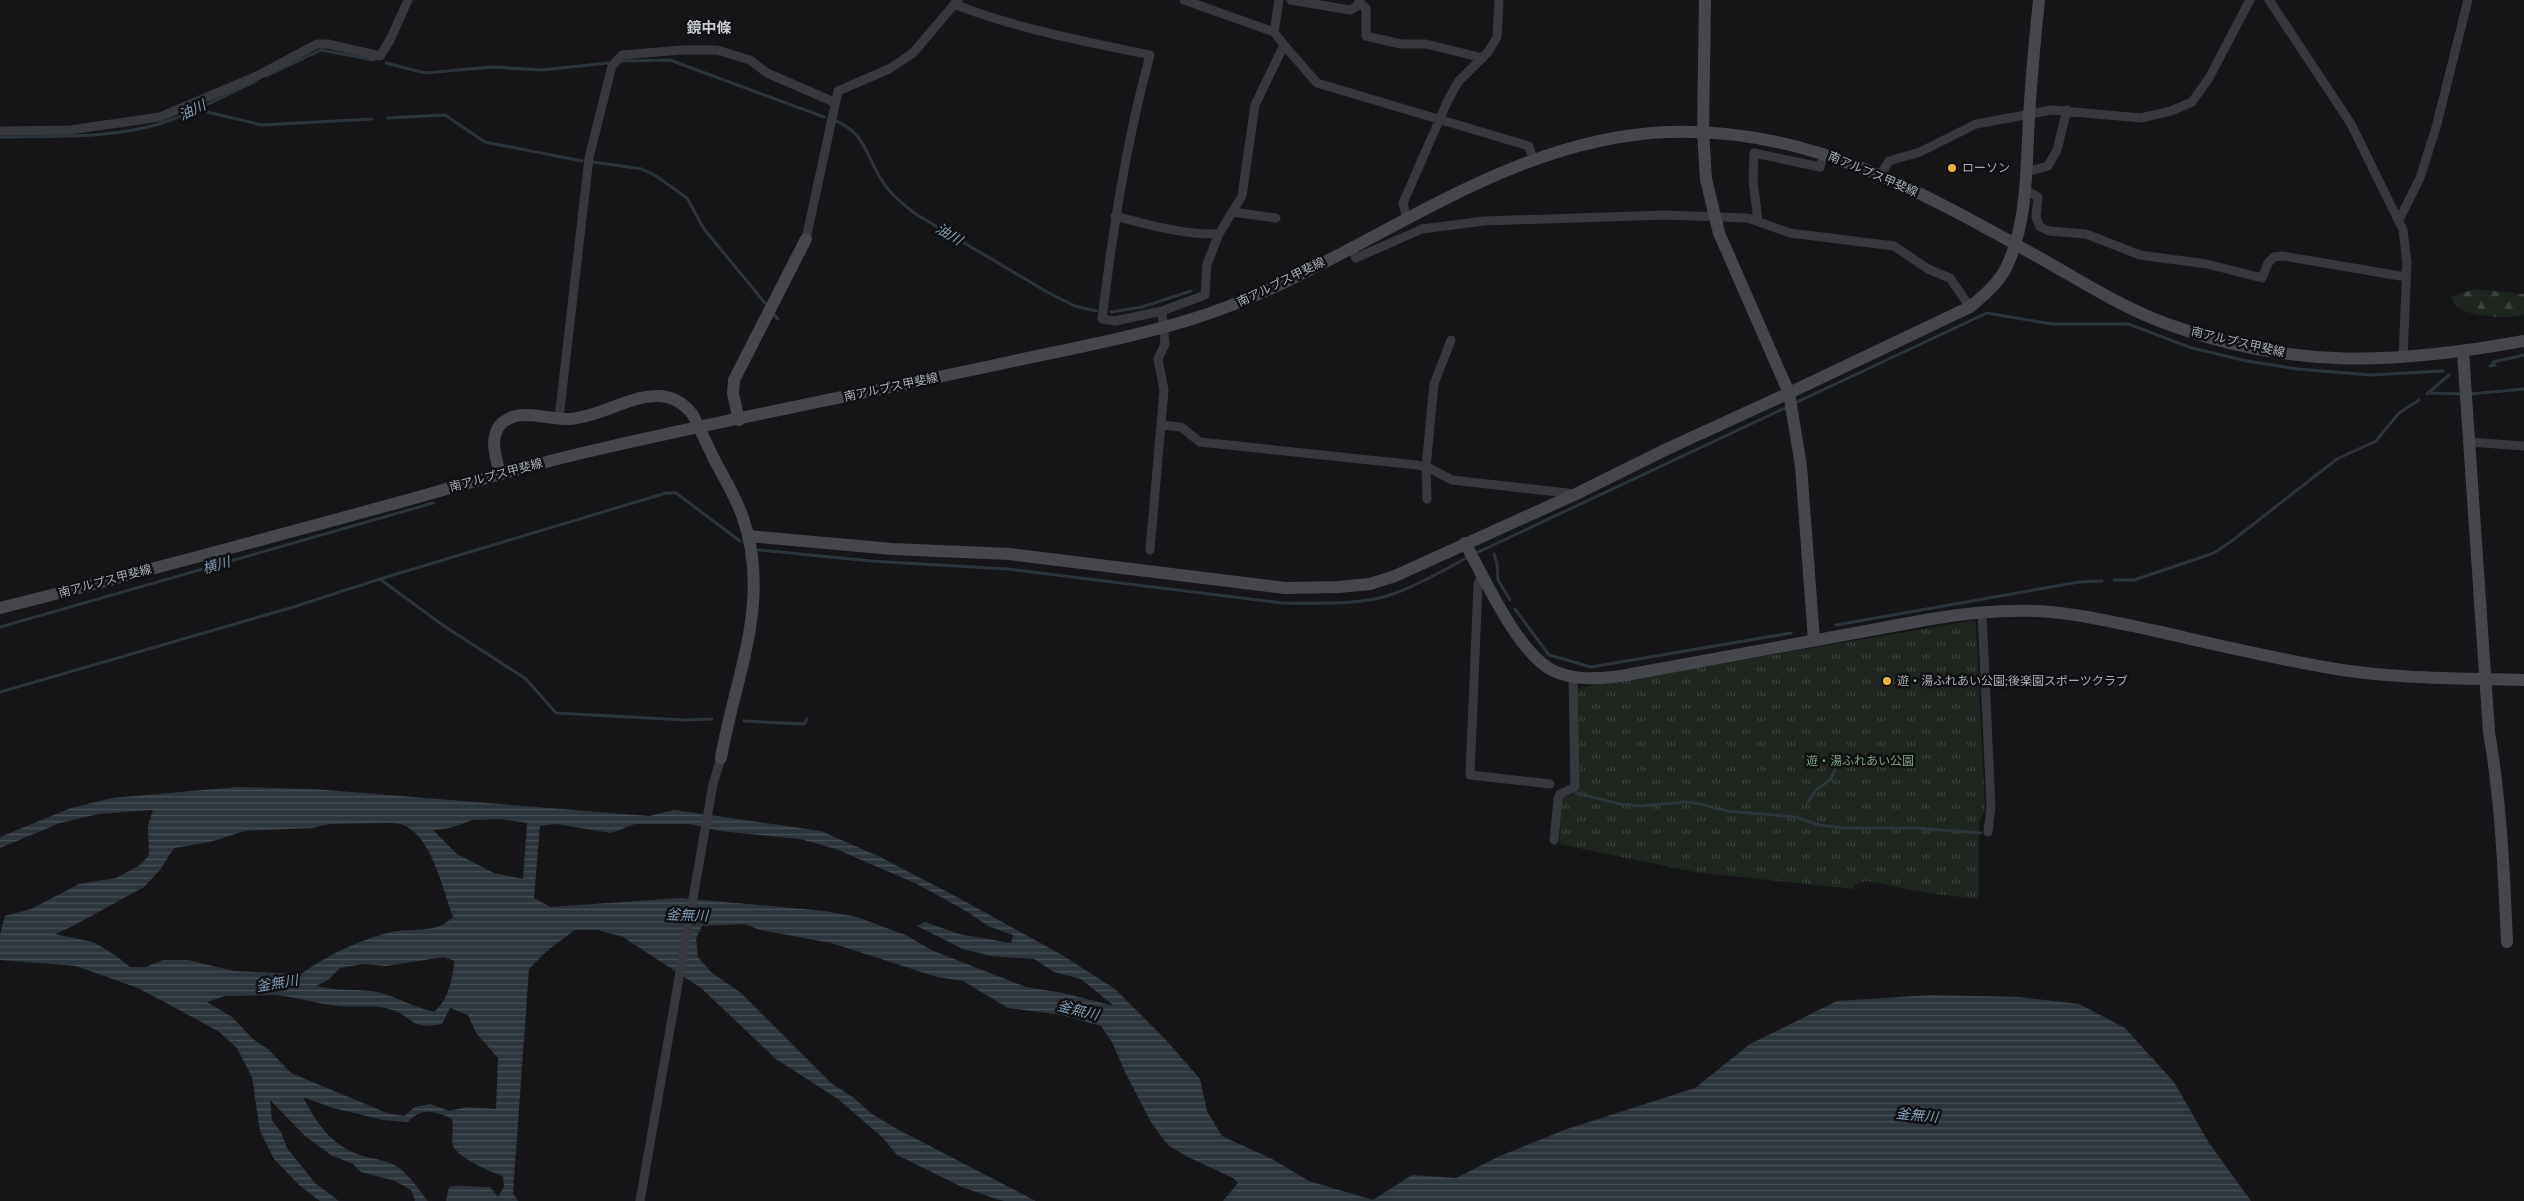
<svg xmlns="http://www.w3.org/2000/svg" width="2524" height="1201" font-family="'Public Sans','Noto Sans JP',sans-serif">
  <style>
    .forest { fill: url(#forest-firs) }
    .park { fill: url(#park-tufts) }
    .water { fill: url(#water-rules); fill-rule: evenodd }
    .lines { fill: none; stroke-linecap: round; stroke-linejoin: round }
    .stream { stroke: #2c353c; stroke-width: 3 }
    .street { stroke: #37383d; stroke-width: 9 }
    .secondary { stroke: #45474d; stroke-width: 12 }
    .secondary-bridge { stroke: #45474d; stroke-width: 12 }
    .poi-dot { fill: #f2b134; stroke: #111113; stroke-width: 2 }
    .labels { text-anchor: middle; stroke-width: 5; stroke-linejoin: round; paint-order: stroke }
    .poi-label { font-size: 12px; fill: #a8adb8; stroke: #111113; text-anchor: start }
    .street-label { font-size: 12px; fill: #a8adb8; stroke: #111113 }
    .park-label { font-size: 12px; fill: #7fa381; stroke: #111113 }
    .water-label { font-size: 14px; font-style: italic; fill: #7f9bb3; stroke: #111113 }
    .quarter-label { font-size: 15px; font-weight: bold; fill: #c9ccd4; stroke: #111113 }
  </style>
  <defs>
    <pattern id="forest-firs" width="22" height="20" patternUnits="userSpaceOnUse" patternTransform="scale(1.25)"><rect width="22" height="20" fill="#1e261f"/><path d="M5 1l3.5 6h-7zM16 11l3.5 6h-7z" fill="#3c433d"/></pattern>
    <pattern id="park-tufts" width="24" height="20" patternUnits="userSpaceOnUse" patternTransform="scale(1.25)"><rect width="24" height="20" fill="#1e261f"/><path d="M3 7l-1-3M5 7V3M7 7l1-3M15 17l-1-3M17 17v-4M19 17l1-3" fill="none" stroke="#3c433d"/></pattern>
    <pattern id="water-rules" width="6" height="5" patternUnits="userSpaceOnUse" patternTransform="scale(1.25)"><rect width="6" height="5" fill="#2c353c"/><path d="M0 2.5h6" fill="none" stroke="#485056"/></pattern>
  </defs>
  <rect width="100%" height="100%" fill="#161618"/>
  <path class="forest" d="M2474 289 2524 294V314C2513 320 2472 316 2460 309 2456 307 2453 300 2451 297Z"/>
  <path class="park" d="M1970 621H1975L1976 625 1985 809 1979 823V895L1977 899 1928 893 1866 881 1854 885V889L1694 872 1559 844 1562 797 1573 795 1578 688Z"/>
  <path class="water" d="M237 787 313 789 649 816 674 810 821 831 878 856 957 897 1062 955 1115 989 1166 1040 1200 1079 1207 1111 1222 1136 1272 1159 1309 1181 1373 1200 1412 1175 1456 1178 1500 1156 1564 1130 1695 1088 1750 1044 1837 1001 1930 995 2019 997 2079 1004 2125 1028 2174 1082 2209 1143 2251 1201H1223L1238 1183 1233 1178 1186 1156 1168 1145 1152 1124 1126 1074 1112 1042 1101 1026 1062 1015 1008 1008 963 981 937 977 831 943 760 930 745 924 702 926 696 939 698 957 711 972 741 993 831 1083 854 1098 872 1114 899 1130 1036 1201H1004L993 1198 962 1187 897 1155 882 1137 838 1099 776 1059 701 988 623 937 598 930H575L548 950 529 969 513 1193 518 1201H446L449 1187C463 1184 476 1188 490 1187L498 1197 504 1187 503 1176C492 1173 457 1157 453 1146 451 1139 454 1128 452 1119 435 1111 422 1107 408 1122L383 1120 333 1108 303 1097C317 1124 331 1145 360 1155 370 1159 381 1159 390 1163 406 1169 418 1189 428 1201H415L411 1190 395 1181 361 1172 353 1164 331 1155 305 1136 270 1100 272 1120 281 1132 287 1148 315 1183 339 1201H320L299 1185 274 1159 260 1131 252 1077 237 1048 218 1031 138 988 76 966 0 960V935L5 916 31 909 79 884 116 878 139 866 149 855 148 825 153 810 99 814 60 823 0 848V837L71 808 112 798ZM500 819 527 823 523 879 494 873 457 854 433 830 450 828 473 820ZM384 823C390 823 398 823 403 825 432 836 443 891 453 917 436 935 409 927 387 933 358 941 325 956 301 974L234 971 188 960H163L146 967H130L115 955 93 942 55 934 73 926 144 887 160 870 174 848 210 842 245 831 313 828 330 824ZM556 824 611 833 635 824H690L720 831 800 839 836 849 917 884 966 911 988 926 1013 935 1011 943 959 934 925 922 917 926 963 949 991 956 1034 959 1054 972 1081 979 1114 1006 1063 993 1026 987 931 950 908 936 857 917 825 911 680 898 550 907 534 898 540 826ZM444 957 454 961C453 979 448 1000 434 1012 412 1007 393 994 371 991 352 989 334 991 316 986L328 980 340 968 363 964 386 966ZM275 995C297 997 317 1004 339 1006 357 1008 372 1004 389 1009 413 1015 409 1031 442 1024L450 1008 468 1015 476 1033 498 1058 496 1109 467 1107 449 1111 430 1104 415 1107 404 1116 387 1113 291 1073 269 1050 253 1039 232 1017 207 1002 225 996Z"/>
  <g class="lines">
    <path class="stream" d="M622 61 670 60 824 117
      M386 63 425 73 492 67 542 70 608 63
      M266 76 321 50 374 60
      M200 108 203 111 262 125 372 119
      M387 118 445 115 485 142 582 161
      M834 120C865 133 865 153 881 179 889 193 902 203 914 213L1047 292 1075 306 1096 311
      M0 137C53 136 118 139 168 121 198 110 227 95 256 81
      M593 162 642 169 656 176 687 198 704 229 765 303
      M1111 312 1142 307 1191 291
      M774 315 778 319
      M2490 366 2495 365 2493 362 2524 355
      M2429 393 2464 394
      M2427 394 2449 375
      M2470 394 2524 389
      M1795 403 1987 313 2052 324H2128L2192 348 2247 361 2297 369 2371 375 2443 371
      M759 550 871 561 1007 569 1282 603C1319 603 1361 606 1396 593 1421 583 1445 570 1468 557
      M1474 554 1787 407
      M1494 554 1497 563 1498 580 1510 600
      M380 579 441 624 526 679 556 713 685 720 712 719
      M2114 580H2134L2214 553 2233 540 2337 459 2376 441 2399 413 2419 400
      M1515 609 1549 655 1591 667 1791 633
      M1836 625 2079 582 2102 581
      M0 627 433 503
      M0 692 290 608 380 579 666 493H676L740 541
      M744 721 804 724 807 719
      M1576 793 1620 804 1641 806 1686 802 1701 804 1727 811 1796 817 1819 825 1844 828H1914L1981 833
      M1807 803 1816 790 1830 780 1836 768"/>
    <path class="street" d="M1291 0 1350 10 1356 7 1360 0
      M2269 0 2351 124 2403 230 2407 263 2403 358
      M1359 3 1366 8V36L1401 44H1426L1483 58
      M954 4C1017 29 1084 41 1150 55 1126 143 1113 229 1102 319L1115 321 1162 311
      M1274 32 1279 0
      M1284 45 1317 83 1529 146 1533 159
      M0 131 70 130 160 117 259 75 317 44H328L380 56 390 40 408 0
      M2026 172 2048 166 2057 150 2067 110
      M1880 175 1889 161 1920 152 1976 124 2052 110 2141 118 2171 111 2192 102 2209 78 2250 0
      M2024 189 2038 197 2036 217 2040 227 2049 231 2086 234 2140 255 2207 264 2262 278 2268 263 2274 257 2283 256 2406 277
      M1232 212 1276 218
      M1115 216C1150 225 1183 235 1219 234
      M1407 219 1403 203 1448 100 1458 82 1488 52 1497 37 1499 0
      M2399 220 2420 178 2437 124 2468 0
      M1758 221 1753 181 1754 153 1820 167 1824 153
      M806 239 838 91 889 69 913 53 958 0
      M1351 247 1356 258 1422 229 1484 221 1665 215 1748 218 1790 233 1894 246 1928 269 1950 278 1970 307
      M559 418 589 158 612 66 622 55 682 50H717L750 60 767 73 834 102
      M1162 425 1181 427 1200 442 1417 465 1429 468 1452 480 1576 494
      M2470 442 2524 446
      M1427 499 1426 467 1434 384 1451 340
      M1150 550 1164 390 1158 359 1165 344 1162 311 1205 295 1207 264 1219 234 1242 196 1255 105 1284 45 1274 32 1184 0
      M1482 574 1478 585 1470 775 1550 784
      M1982 612 1991 807 1988 832
      M1554 840 1558 799 1560 794 1575 787 1573 677
      M640 1201 713 784 721 758"/>
    <path class="secondary" d="M1705 0 1703 132 1706 179 1719 233 1789 393 1801 466 1814 640
      M2463 352 2489 732C2501 802 2504 872 2507 942
      M739 420 733 394 734 380 806 239
      M714 459C724 478 736 497 743 518 772 602 735 676 721 758
      M500 474C496 458 488 436 502 423 520 407 548 420 569 419 599 417 629 396 657 396 672 396 684 403 693 415
      M748 536 892 549 1009 554 1285 588 1339 587 1370 584 1395 576 1576 494 1667 449 1789 393 1970 307C1983 296 1998 284 2006 268 2028 223 2026 167 2029 118 2031 79 2035 39 2039 0
      M1465 543C1485 579 1516 649 1550 669 1571 681 1598 679 1621 676L1931 619C1966 613 2001 610 2037 611 2077 613 2117 623 2156 631 2218 645 2280 660 2342 670 2402 679 2464 678 2524 680
      M0 608C129 576 257 541 386 506 458 486 531 464 604 448 734 418 865 393 995 365 1059 351 1126 339 1189 320 1354 270 1490 139 1668 132 1807 126 1924 193 2040 258 2083 282 2124 309 2170 325 2294 370 2397 364 2524 341"/>
    <path class="secondary-bridge" d="M693 415 714 459"/>
  </g>
  <g class="poi-dot">
    <circle cx="1952" cy="168" r="5"/>
    <circle cx="1887" cy="681" r="5"/>
  </g>
  <g class="labels">
    <g class="poi-label">
      <text x="1962" y="172">ローソン</text>
      <text x="1897" y="685">遊・湯ふれあい公園;後楽園スポーツクラブ</text>
    </g>
    <g class="street-label">
      <text transform="translate(1873 174) rotate(23)" y="4">南アルプス甲斐線</text>
      <text transform="translate(1281 282) rotate(-26)" y="4">南アルプス甲斐線</text>
      <text transform="translate(2238 342) rotate(13)" y="4">南アルプス甲斐線</text>
      <text transform="translate(891 387) rotate(-12)" y="4">南アルプス甲斐線</text>
      <text transform="translate(496 475) rotate(-15)" y="4">南アルプス甲斐線</text>
      <text transform="translate(105 581) rotate(-15)" y="4">南アルプス甲斐線</text>
    </g>
    <g class="park-label">
      <text x="1860" y="765">遊・湯ふれあい公園</text>
    </g>
    <g class="water-label">
      <text transform="translate(192 110) rotate(-25)" y="5">油川</text>
      <text transform="translate(949 234) rotate(31)" y="5">油川</text>
      <text transform="translate(216 565) rotate(-16)" y="5">横川</text>
      <text transform="translate(687 915) rotate(2)" y="5">釜無川</text>
      <text transform="translate(277 983) rotate(-9)" y="5">釜無川</text>
      <text transform="translate(1078 1010) rotate(14)" y="5">釜無川</text>
      <text transform="translate(1917 1115) rotate(6)" y="5">釜無川</text>
    </g>
    <g class="quarter-label">
      <text x="709" y="33">鏡中條</text>
    </g>
  </g>
</svg>
